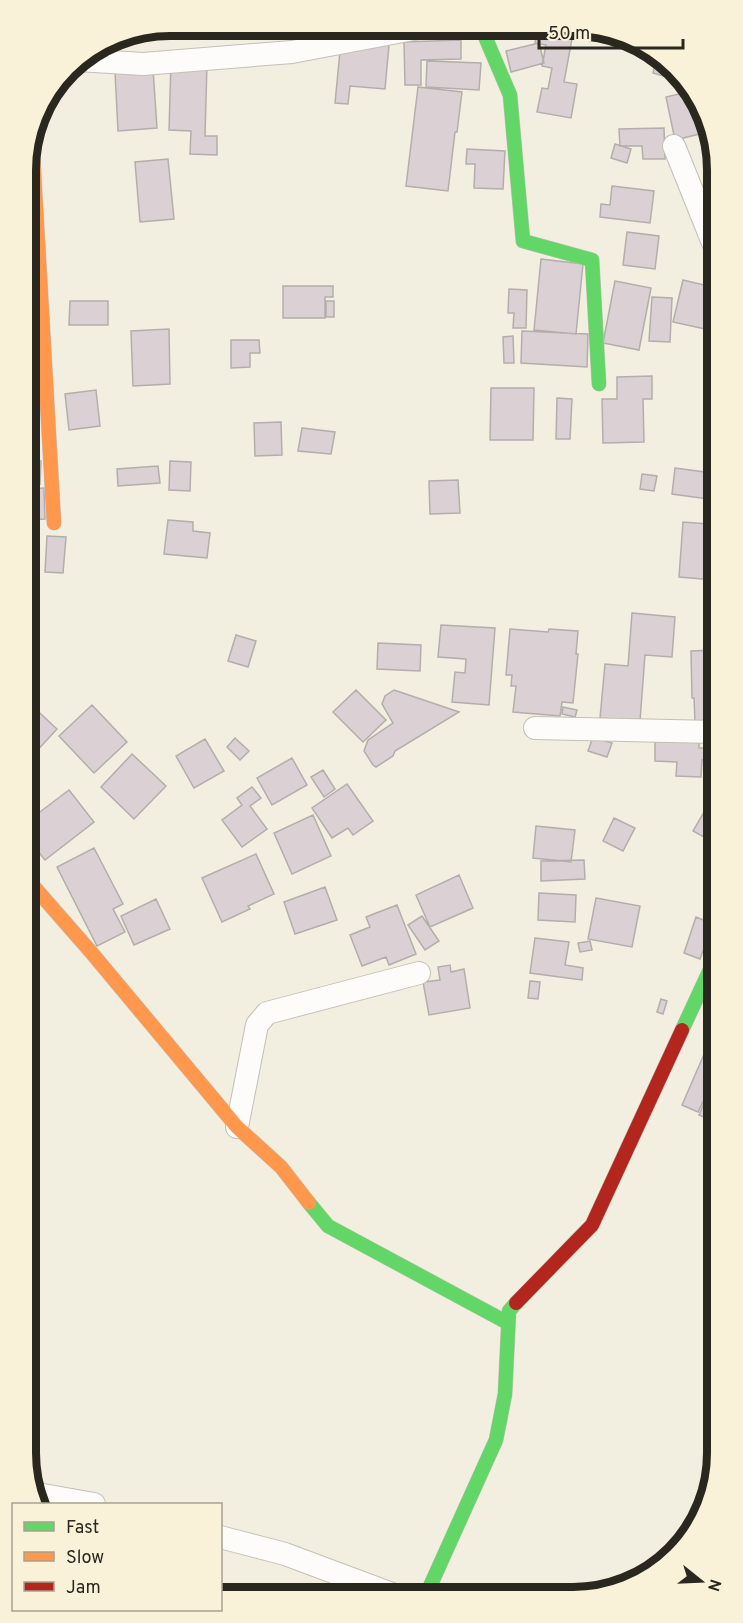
<svg xmlns="http://www.w3.org/2000/svg" width="743" height="1623" font-family="Overpass,sans-serif">
  <style>
    .building { fill: #dbd0d3; stroke: #b3aeab; stroke-width: 1.5 }
    .lines { fill: none; stroke-linecap: round; stroke-linejoin: round }
    .street-casing { stroke: #c3c0b6; stroke-width: 24 }
    .fast-casing { stroke: #c3c0b6; stroke-width: 15 }
    .slow-casing { stroke: #c3c0b6; stroke-width: 15 }
    .jam-casing { stroke: #c3c0b6; stroke-width: 15 }
    .street { stroke: #fdfcfa; stroke-width: 22 }
    .fast { stroke: #63d668; stroke-width: 14 }
    .slow { stroke: #ff974d; stroke-width: 14 }
    .jam { stroke: #b3261e; stroke-width: 14 }
    .rim { fill: none; stroke: #2a281e; stroke-width: 8 }
  </style>
  <rect width="100%" height="100%" fill="#f2eee0"/>
  <path class="building" d="M538 28H574L564 82 577 84 571 118 537 112 542 88 548 89 552 68 542 66 546 45 535 43Z
    M461 40V59L421 60V85H405L404 42Z
    M341 41 389 45 385 89 350 86 348 104 335 103Z
    M539 43 544 63 511 72 506 51Z
    M657 56 668 62 680 81 653 73Z
    M427 61 481 63 479 90 426 87Z
    M171 62 207 63 205 136H217V155L190 154 191 131 169 130Z
    M153 69 157 128 118 131 115 72Z
    M418 87 462 92 457 132H455L448 191 406 186Z
    M687 92 712 131 675 140 666 97Z
    M664 128 665 159H643L642 146H620L619 129Z
    M615 144 631 149 627 163 611 158Z
    M467 149 505 151 503 189 474 188 475 164H466Z
    M168 159 174 219 140 222 135 162Z
    M612 186 654 191 650 223 600 217 601 204 610 205Z
    M627 232 659 236 655 269 623 265Z
    M541 259 583 264 576 334 534 330Z
    M683 280 713 287V318L710 330 673 322Z
    M615 281 651 288 639 350 603 343Z
    M283 286H333V297H325V318H283Z
    M509 289 527 290 526 328H513L514 313H508Z
    M652 297 672 298 670 342 649 341Z
    M70 301H108V325H69Z
    M326 301H334V317H326Z
    M169 329 170 384 133 386 131 331Z
    M522 331 588 334 587 367 521 363Z
    M513 336 514 363H504L503 337Z
    M231 340H259L260 353H250V367L231 368Z
    M652 376V399H643L644 442 603 443 602 399H617V377Z
    M491 388H534L533 440H490Z
    M96 390 100 426 69 430 65 394Z
    M557 398 572 399 570 439H556Z
    M281 422 282 455 255 456 254 423Z
    M302 428 335 432 331 454 298 451Z
    M27 461H41L40 484H27Z
    M170 461 191 462 190 491 169 490Z
    M158 466 160 483 118 486 117 469Z
    M675 468 712 473 708 499 672 494Z
    M642 474 657 476 654 491 640 489Z
    M458 480 460 513 430 514 429 481Z
    M44 488 45 519 27 520V489Z
    M711 497H714V580L679 577 683 522 709 524Z
    M168 520 193 522V531L210 533 207 558 164 554Z
    M27 536H30L35 576 27 577Z
    M47 536 66 537 63 573 45 572Z
    M632 613 675 617 672 657 645 655 640 721 600 718 605 664 628 666Z
    M441 625 495 628 489 705 452 702 455 672 465 673 466 659 438 657Z
    M510 629 548 632 549 629 578 631 576 654H578L573 703 562 702 560 716 513 712 516 686H511L512 675H506Z
    M236 635 256 641 248 667 228 661Z
    M378 643 421 645 420 671 377 669Z
    M714 650 715 720 695 721 694 698H692L691 651Z
    M356 690 386 720 363 742 333 712Z
    M394 690 459 712 395 751 393 756 376 767 373 765 364 751 368 740 393 723 382 704 385 696Z
    M28 702 57 729 32 756 28 753Z
    M92 705 127 742 94 773 59 736Z
    M563 707 577 710 575 717 562 714Z
    M655 735 699 736V748H707V760H702L701 777 676 776 677 762 655 761Z
    M593 737 612 743 607 757 588 751Z
    M235 738 249 751 240 760 227 747Z
    M205 739 224 771 194 788 176 756Z
    M132 754 166 786 134 819 101 787Z
    M292 758 307 785 272 805 257 778Z
    M323 770 335 789 324 797 311 777Z
    M347 784 373 821 353 835 348 828 332 838 312 808Z
    M252 787 261 798 250 806 267 829 242 847 222 820 242 805 237 798Z
    M69 790 94 822 45 860 28 839V821Z
    M711 800 715 802V843L693 831Z
    M313 815 331 856 292 874 274 833Z
    M614 818 635 828 623 851 603 841Z
    M536 826 575 830 571 862 533 858Z
    M715 846V866L707 861Z
    M94 848 123 904 113 909 125 932 97 946 57 867Z
    M256 854 274 894 248 906 250 909 222 922 202 878Z
    M584 860 585 879 541 881V861Z
    M459 875 473 908 430 927 416 895Z
    M325 887 337 920 295 934 284 902Z
    M539 893 576 895 575 922 538 920Z
    M596 898 640 906 632 947 588 939Z
    M156 899 170 929 134 945 121 916Z
    M397 905 416 954 389 965 386 957 362 966 350 935 370 927 366 917Z
    M422 916 439 941 425 950 408 925Z
    M696 917 713 924 700 959 684 953Z
    M535 938 569 942 565 965 583 968 582 980 530 973Z
    M590 941 592 950 580 952 578 943Z
    M450 965 451 972 464 969 470 1008 429 1015 423 982 440 980 438 967Z
    M530 981 540 982 538 999 528 998Z
    M661 999 667 1001 663 1014 657 1012Z
    M716 1024V1087L711 1085 698 1112 682 1105 705 1052H704Z
    M711 1087 716 1089V1122L699 1115Z"/>
  <g class="lines">
    <defs>
      <path id="street" d="M78 60 143 64 292 52 424 27
        M674 146 713 243
        M535 728 715 732
        M237 1127 257 1025 267 1013 419 973
        M32 1493 94 1504
        M220 1537 285 1554 392 1594"/>
      <path id="fast" d="M481 27 510 95 523 241 592 260 599 384
        M682 1030 715 959
        M309 1203 328 1226 508 1323
        M427 1593 496 1440 505 1394 509 1311 516 1303"/>
      <path id="slow" d="M32 139 54 523
        M28 880 91 952 237 1127 281 1167 309 1203"/>
      <path id="jam" d="M516 1303 592 1225 682 1030"/>
    </defs>
    <use href="#street" class="street-casing"/>
    <use href="#fast" class="fast-casing"/>
    <use href="#slow" class="slow-casing"/>
    <use href="#jam" class="jam-casing"/>
    <use href="#street" class="street"/>
    <use href="#fast" class="fast"/>
    <use href="#slow" class="slow"/>
    <use href="#jam" class="jam"/>
  </g>
  <path d="M0 0H743V1623H0ZM170 36H573A134 134 0 0 1 707 170V1453A134 134 0 0 1 573 1587H170A134 134 0 0 1 36 1453V170A134 134 0 0 1 170 36Z" fill="#f9f2d9" fill-rule="evenodd"/>
  <path class="rim" d="M170 36H573A134 134 0 0 1 707 170V1453A134 134 0 0 1 573 1587H170A134 134 0 0 1 36 1453V170A134 134 0 0 1 170 36Z"/>
  <rect x="12" y="1503" width="210" height="108" fill="#f9f2d9" stroke="#a6a18e" stroke-width="1.5"/>
  <rect x="24" y="1522" width="30" height="9" fill="#63d668" stroke="#a6a18e" stroke-width="1.5"/>
  <text x="66" y="1533" font-size="18" fill="#2a281e">Fast</text>
  <rect x="24" y="1552" width="30" height="9" fill="#ff974d" stroke="#a6a18e" stroke-width="1.5"/>
  <text x="66" y="1563" font-size="18" fill="#2a281e">Slow</text>
  <rect x="24" y="1582" width="30" height="9" fill="#b3261e" stroke="#a6a18e" stroke-width="1.5"/>
  <text x="66" y="1593" font-size="18" fill="#2a281e">Jam</text>
  <g transform="translate(701 1581) rotate(108)" stroke="#f9f2d9" stroke-width="4.5" paint-order="stroke">
  <path d="M0-4.5L10 22L0 15L-10 22Z" fill="#2a281e"/>
  <text y="-9" font-size="16" font-weight="bold" text-anchor="middle" fill="#2a281e">N</text>
  </g>
  <path d="M539 39v9h144v-9" fill="none" stroke="#2a281e" stroke-width="3"/>
  <text x="548" y="39" font-size="18" fill="#2a281e" stroke="#f9f2d9" stroke-width="4.5" paint-order="stroke">50 m</text>
</svg>
